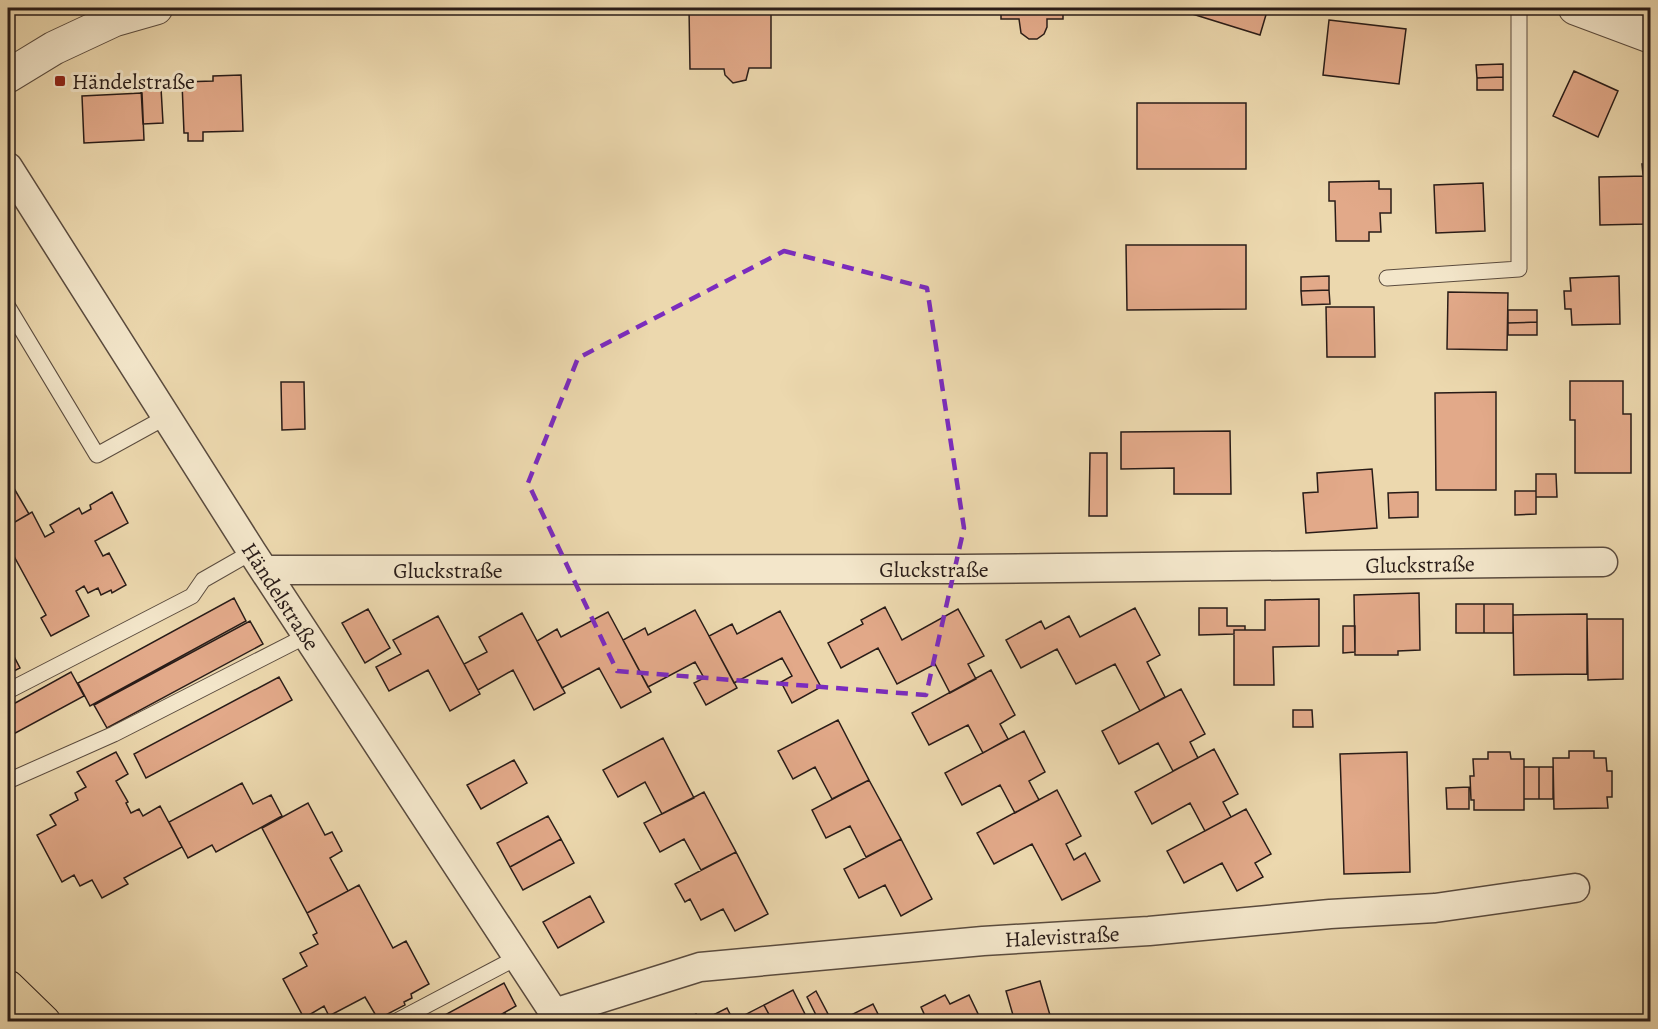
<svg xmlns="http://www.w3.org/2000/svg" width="1658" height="1029" font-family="Alegreya,serif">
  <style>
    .building { fill: #e2a989; stroke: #291c18; stroke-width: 1.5 }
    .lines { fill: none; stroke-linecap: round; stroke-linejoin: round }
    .service-casing { stroke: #5a4b3e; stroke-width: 17 }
    .minor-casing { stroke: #5a4b3e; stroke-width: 31 }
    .tertiary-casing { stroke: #5a4b3e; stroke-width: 35 }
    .trunk-casing { stroke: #291c18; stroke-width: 35 }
    .service { stroke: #f3e6ca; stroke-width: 15 }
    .minor { stroke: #f3e6ca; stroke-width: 28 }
    .tertiary { stroke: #f3e6ca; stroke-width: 33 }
    .trunk { stroke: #ecd8ae; stroke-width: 33 }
    .marked { fill: none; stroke: #7b2cbf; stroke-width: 4.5; stroke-dasharray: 12 8; stroke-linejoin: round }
    .poi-dot { fill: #8f2418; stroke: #f3e6ca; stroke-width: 2 }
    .labels { text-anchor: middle; stroke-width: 6; stroke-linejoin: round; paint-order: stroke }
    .poi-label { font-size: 22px; fill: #291c18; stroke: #f3e6ca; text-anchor: start }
    .street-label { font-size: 22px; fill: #291c18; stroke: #f3e6ca }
  </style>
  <rect width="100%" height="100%" fill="#ecd8ae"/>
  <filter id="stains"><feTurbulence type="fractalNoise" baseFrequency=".00333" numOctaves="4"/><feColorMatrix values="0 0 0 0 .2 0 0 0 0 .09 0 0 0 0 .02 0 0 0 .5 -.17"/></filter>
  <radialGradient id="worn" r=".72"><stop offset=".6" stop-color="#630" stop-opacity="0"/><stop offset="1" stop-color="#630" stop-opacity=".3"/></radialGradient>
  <path class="building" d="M689 8H771V68H749L746 80 733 83 725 75 724 69H690Z
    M1001 8H1063V19H1047V27L1044 34 1037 39H1029L1021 33 1019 19H1001Z
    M1173 8H1268L1260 35Z
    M1329 20 1406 29 1399 84 1323 75Z
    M1503 64V77L1477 78 1476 65Z
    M1574 71 1618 91 1598 137 1553 116Z
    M241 75 243 131 203 132V141H188V133H184L182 82 213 81V76Z
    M1503 77V90H1477V78Z
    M161 88 163 123 143 124 141 89Z
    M142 93 144 140 84 143 82 96Z
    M1137 103H1246V169H1137Z
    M1642 164H1650V185L1648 186 1647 174H1643Z
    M1646 176 1647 224 1600 225 1599 177Z
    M1379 181V189H1391V213H1380L1381 232H1369V241H1336L1335 201H1329V182Z
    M1483 183 1485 231 1436 233 1434 185Z
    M1126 245H1246V309L1127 310Z
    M1329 276V290L1301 291V277Z
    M1619 276 1620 324 1572 325 1571 309H1565L1564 291H1571L1570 278Z
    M1329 290 1330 304 1302 305 1301 291Z
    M1448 292 1508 293 1507 350 1447 349Z
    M1326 307H1374L1375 357H1327Z
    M1508 310H1537V322L1508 323Z
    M1537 322V335H1508V323Z
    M1570 381H1623V414H1631V473H1575V420H1570Z
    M281 382H304L305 429 282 430Z
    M1496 392V490H1436L1435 393Z
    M1230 431 1231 494H1174V468L1121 469V432Z
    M1090 453H1107V516H1089Z
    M1372 469 1377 528 1306 533 1303 493 1318 492 1317 473Z
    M1536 474H1556L1557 497H1536Z
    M8 478 29 514 8 526Z
    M1515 491H1536V514L1515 515Z
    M112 492 128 523 95 541 103 556 109 553 126 585 112 593 111 590 101 595 98 588 88 593 84 586 76 591 89 616 51 636 41 618 46 615 10 549 8 550V526L32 512 45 537 54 532 50 525 79 508 82 514 91 509 90 505Z
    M1418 492V517L1389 518 1388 493Z
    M1419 593 1420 650 1398 651V655H1355L1354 595Z
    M234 598 246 621 90 706 78 683Z
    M1319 599V646L1273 647 1274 685H1234V630H1265V600Z
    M1456 604H1484V633H1456Z
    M1484 604H1513V633H1484Z
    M885 607 902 640 958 609 984 656 968 664 976 679 950 693 935 664 897 684 878 648 841 668 828 643 863 624 861 620Z
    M1135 608 1160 655 1147 662 1165 697 1140 711 1115 664 1076 684 1057 649 1021 668 1006 640 1041 621 1045 629 1069 616 1080 637Z
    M1199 608H1227V626H1245V630H1234V634L1199 635Z
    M368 609 390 648 365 663 342 623Z
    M695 610 737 688 706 705 694 683 704 678 695 662 648 687 623 640 645 628 648 635Z
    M780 611 821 687 792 703 781 682 792 676 782 658 734 683 709 636 732 624 737 634Z
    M608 612 651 692 621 708 599 668 562 688 537 641 557 629 561 637Z
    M522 613 565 693 534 710 513 670 478 690 464 664 487 652 479 637Z
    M1587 614V674L1514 675 1513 615Z
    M438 616 480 694 450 711 428 670 389 691 376 667 401 654 393 640Z
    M1587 619H1623V679L1588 680Z
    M250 621 263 644 107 728 94 705Z
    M1343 626H1355V652L1343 653Z
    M8 645 20 668 8 674Z
    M991 670 1015 715 1000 724 1008 739 983 753 968 725 929 745 912 713Z
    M71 672 84 696 8 737V707Z
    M279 677 292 700 146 778 134 754Z
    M1181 689 1205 734 1190 742 1198 758 1173 771 1158 743 1119 764 1102 731Z
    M1293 710H1312L1313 727H1293Z
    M838 720 869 780 832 799 815 767 793 779 778 751Z
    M1024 731 1045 772 1029 781 1039 800 1015 813 1000 785 962 805 945 773Z
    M663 738 694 798 662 814 645 782 618 797 603 770Z
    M1214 749 1238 794 1223 802 1231 817 1205 831 1190 803 1152 824 1135 792Z
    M1569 751H1594V758H1606L1607 771H1612V797H1607L1608 808 1554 809 1553 758H1569Z
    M116 752 128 774 116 781 128 802 126 803 131 813 139 809 143 816 160 806 182 847 124 878 128 884 102 898 92 880 80 886 74 875 62 882 37 835 56 825 50 815 78 800 75 793 86 787 77 772Z
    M1407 752 1410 872 1344 874 1340 754Z
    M1488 752H1510L1511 759H1524V810H1474V800H1471L1470 776H1474L1473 759H1488Z
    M514 760 527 783 481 809 467 785Z
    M1524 767H1539V799H1524Z
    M1539 767H1553V799H1539Z
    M869 780 901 839 866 857 850 826 826 838 812 810Z
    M242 783 253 804 271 795 282 816 216 852 212 845 188 858 169 822Z
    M1469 787V809H1447L1446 788Z
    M1057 790 1081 836 1066 844 1074 860 1085 853 1100 881 1062 900 1032 844 994 864 977 833Z
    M704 792 736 852 701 870 684 839 660 852 644 823Z
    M308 803 325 835 332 832 342 851 330 858 348 891 307 913 262 828Z
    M1246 809 1271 854 1255 863 1263 877 1237 891 1222 863 1184 883 1167 851Z
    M548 816 561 839 510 867 497 843Z
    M561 839 574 863 523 890 510 867Z
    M901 839 932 899 901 916 885 885 859 898 844 869Z
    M736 852 768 914 735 931 723 909 701 920 690 899 685 902 675 884Z
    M359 885 393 948 406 941 429 984 411 994 412 998 404 1002 405 1005 378 1019 365 997 329 1016 324 1006 304 1018 283 979 307 966 300 953 318 944 313 935 317 933 307 913Z
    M590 896 604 922 558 948 543 922Z
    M1040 981 1052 1022H1015L1006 991Z
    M504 983 516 1006 488 1022H432Z
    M793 990 809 1022H773L764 1005Z
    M816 991 828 1014 818 1019 807 997Z
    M945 995 950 1004 969 995 982 1022H913L925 1016 921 1007Z
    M873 1004 882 1022H849L847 1017Z
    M764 1005 773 1022H736L735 1020Z
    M727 1008 734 1022H718L715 1014Z
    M505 1013 510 1022H488Z
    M696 1014 699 1022H680Z
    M715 1014 718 1022H704L703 1020Z"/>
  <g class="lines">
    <defs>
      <path id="service" d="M1387 278 1519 269V8
        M8 307 97 455 166 417
        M8 691 192 596 203 580 252 552
        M8 781 114 734 308 635
        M395 1022 518 957"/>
      <path id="minor" d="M8 167 252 552 560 1022
        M264 570 962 569 1603 562
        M554 1013 700 967 983 941 1149 931 1330 914 1435 908 1575 888"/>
      <path id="tertiary" d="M1575 8 1650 36
        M8 76 54 48 114 20 156 8"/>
      <path id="trunk" d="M8 987 44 1022"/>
    </defs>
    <use href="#service" class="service-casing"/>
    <use href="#minor" class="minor-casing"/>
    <use href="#tertiary" class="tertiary-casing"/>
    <use href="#trunk" class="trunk-casing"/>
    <use href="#service" class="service"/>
    <use href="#minor" class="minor"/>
    <use href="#tertiary" class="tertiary"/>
    <use href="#trunk" class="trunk"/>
  </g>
  <path class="marked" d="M784 251 927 288 964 528 926 695 617 671 528 483 578 358Z"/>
  <rect class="poi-dot" x="54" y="75" width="12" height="12" rx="3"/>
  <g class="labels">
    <g class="poi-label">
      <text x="72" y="89">Händelstraße</text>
    </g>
    <g class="street-label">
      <text transform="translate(1420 564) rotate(-1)" y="8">Gluckstraße</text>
      <text x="934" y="577">Gluckstraße</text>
      <text x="448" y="578">Gluckstraße</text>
      <text transform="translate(281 596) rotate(57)" y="8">Händelstraße</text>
      <text transform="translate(1062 936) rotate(-3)" y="8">Halevistraße</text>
    </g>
  </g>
  <rect width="1658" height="1029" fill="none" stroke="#ecd8ae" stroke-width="30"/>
  <rect x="9" y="9" width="1640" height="1011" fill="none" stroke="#291c18" stroke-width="3"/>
  <rect x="15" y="15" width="1628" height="999" fill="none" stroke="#291c18" stroke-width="1.5"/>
  <rect width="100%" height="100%" filter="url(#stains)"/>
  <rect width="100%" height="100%" fill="url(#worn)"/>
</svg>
